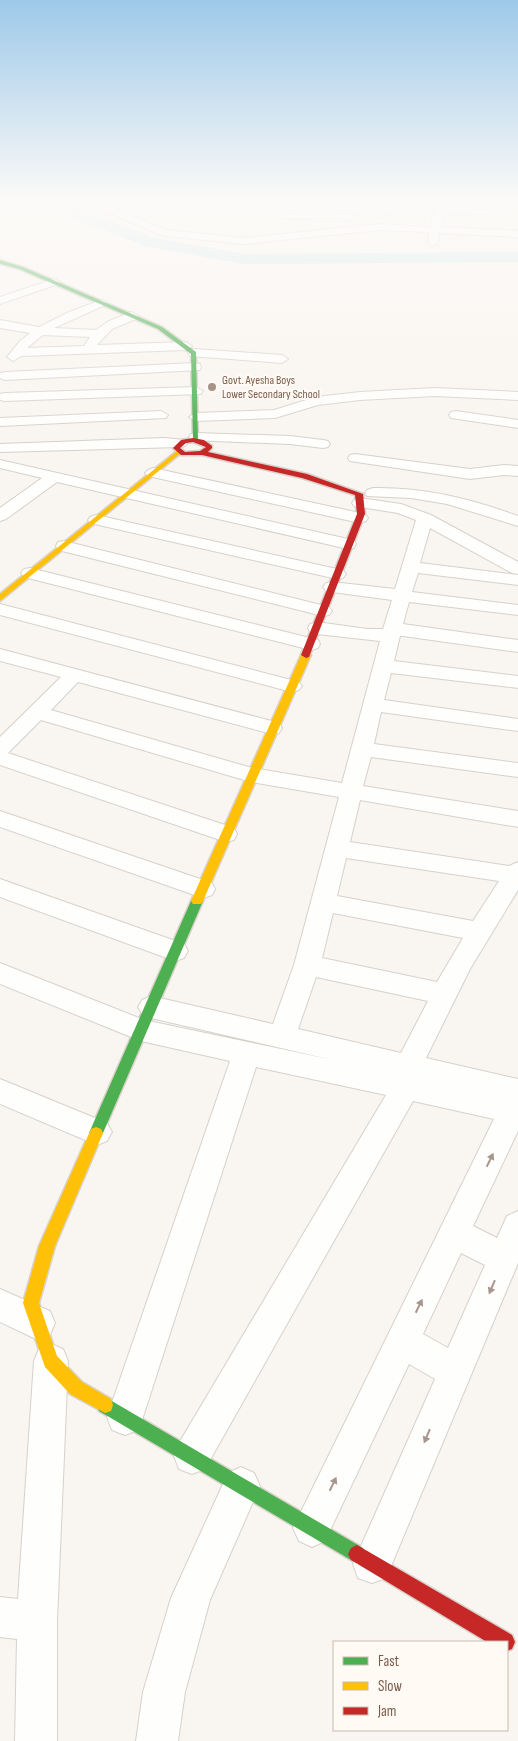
<svg xmlns="http://www.w3.org/2000/svg" width="518" height="1741" font-family="'Sofia Sans Condensed',sans-serif">
  <style>
    .lines { fill: none; stroke-linecap: round; stroke-linejoin: round }
    .river { fill: #d0e8ea; fill-rule: evenodd }
    .street-casing { stroke: #d7d1cb; stroke-width: 2 }
    .fast-casing { stroke: #d9d2cb; stroke-width: 3 }
    .slow-casing { stroke: #d9d2cb; stroke-width: 3 }
    .jam-casing { stroke: #d9d2cb; stroke-width: 3 }
    .street { fill: #fefefd; fill-rule: evenodd }
    .fast { fill: #4caf50; fill-rule: evenodd }
    .slow { fill: #ffc107; fill-rule: evenodd }
    .jam { fill: #c62828; fill-rule: evenodd }
    .oneway { fill: #a8958b }
    .poi-dot { fill: #a69286; stroke: #fffaf3; stroke-width: 2 }
    .labels { text-anchor: middle; stroke-width: 4; stroke-linejoin: round; paint-order: stroke }
    .far-poi-label { font-size: 12px; fill: #7a5c4d; stroke: #fffaf3; text-anchor: start }
  </style>
  <rect width="100%" height="100%" fill="#f9f5f0"/>
  <g class="lines">
    <path class="river" d="M33 200H56L155 238 244 254 518 252V262L244 264 145 246 35 203Z"/>
    <defs>
      <path id="street" d="M96 200H106L103 204 166 230 244 238 379 224 430 227 435 211 400 209 399 212 396 213 338 211 333 208 338 205 395 207 396 204 399 203 437 206 439 200H449L447 207 484 209 489 212 484 215 445 212 440 227 518 231V237L439 233 438 243 433 246 428 243 429 232 379 230 244 244 164 236 95 207 93 205Z
        M259 212 355 214 360 217 355 220 256 217 254 215Z
        M54 279 60 282 58 284 0 304V297Z
        M101 300 105 301 107 303 105 305 54 328 96 330 109 321 132 312 138 316 136 319 112 329 97 345 186 342 192 346 186 350 21 356 13 361 7 357 20 341 30 333 0 328V320L39 327 69 312ZM43 335 90 337 84 346 27 348Z
        M194 349 282 355 288 359 282 363 190 356 188 353 190 350Z
        M195 363 200 364 201 367 200 370 5 380 0 378V373L5 372Z
        M196 387 203 391 201 394 5 401 0 400V394L5 393Z
        M435 388 518 392V400L435 396 360 400 318 405 275 418 196 421 189 417 196 413 274 410 316 397 360 392Z
        M161 411 168 415 166 418 0 426V418Z
        M456 411 518 420V428L451 418 449 415 451 412Z
        M196 433 290 436 323 440 328 441 330 444 328 447 323 448 290 444 191 440 189 437 191 434Z
        M164 438 185 440 187 443 185 446 180 447 0 452V444Z
        M355 454 470 469 504 465 518 466V476L504 475 470 479 350 461 348 458 350 455Z
        M0 460 348 539 354 540 356 544 354 548 348 549 57 482 6 519 0 521V508L42 478 0 468Z
        M153 468 360 513 366 515 368 518 366 521 360 523 148 476 145 473 148 470Z
        M373 488C424 487 471 499 518 516V526L447 504 411 498 367 496 365 493 367 490Z
        M360 498 401 504 431 515 518 562V574L512 573 430 528 420 563 518 575V585L418 573 412 592 518 605V615L409 602 403 624 518 640V652L403 636H400L394 661 518 676V688L391 673 384 700 518 719V731L381 712 374 744 518 763V777L371 757 363 786 518 811V827L360 800 350 842 509 866 518 862V890L470 969 426 1058 518 1079V1131L473 1226 497 1238 507 1216 518 1211V1263L386 1578 372 1583 358 1578 353 1564 435 1379 409 1364 325 1541 312 1547 299 1541 293 1528 494 1119 413 1101 205 1469 192 1474 179 1469 174 1456 179 1443 386 1095 256 1067 143 1417 138 1430 125 1435 112 1430 107 1417 230 1061 141 1041 0 984V963L144 1020 333 1060 151 1018 142 1014 138 1007 142 1000 151 996 273 1024 294 965 339 797 251 782 41 720 8 753 234 828 237 834 234 840 226 842 0 765V737L61 677 0 661V649L279 723 282 728 279 733 272 734 78 682 51 710 252 768 342 783 380 641 317 634 310 632 308 628 310 624 317 622 367 629H383L392 600 332 592 326 591 323 587 326 583 332 582 395 589 416 520 398 513 354 506 352 503 354 500ZM346 858 499 881 473 921 337 896ZM333 913 463 938 437 982 322 958ZM316 977 428 1001 401 1053 298 1029ZM461 1253 485 1265 448 1348 423 1334Z
        M96 515 337 569 343 570 346 574 343 578 337 579 90 523 88 520 90 517Z
        M64 541 329 607 332 611 329 615 323 616 58 550 56 546 58 542Z
        M30 568 318 640 320 644 318 648 311 650 24 577 21 573 24 569Z
        M0 604 299 682 302 686 299 690 292 692 0 615Z
        M0 811 212 883 215 889 212 895 203 898 0 827Z
        M0 879 184 944 188 951 184 958 175 961 0 897Z
        M0 1079 107 1123 112 1132 107 1141 97 1145 0 1104Z
        M0 1289 50 1311 55 1323 50 1335 38 1340 0 1322Z
        M51 1344 63 1349 68 1361 57 1621V1741H15L17 1639 0 1637V1597L18 1599 34 1361 39 1349Z
        M241 1467 254 1473 260 1486 210 1600 185 1692 178 1741H136L143 1692 171 1598 228 1473Z"/>
      <path id="fast" d="M0 260 23 267 162 327 196 352 198 441 193 440 191 354 158 329 19 269 0 264Z
        M197 897 201 898 203 901 103 1133 101 1137 96 1139 91 1137 89 1133 191 901 193 898Z
        M105 1397 363 1548 366 1554 363 1560 357 1563 351 1560 99 1411 97 1405 99 1399Z"/>
      <path id="slow" d="M177 451 182 452 0 601V594Z
        M306 652 311 655 203 901 201 904H193L191 901 301 655Z
        M96 1127 101 1129 103 1133 55 1246 39 1303 57 1356 82 1382 111 1399 113 1405 111 1411 105 1413 70 1394 45 1367 23 1303 39 1246 91 1129Z"/>
      <path id="jam" d="M193 438 204 440 212 446V448L208 452 307 474 363 494 365 514 309 657 306 658 301 655 357 514 355 495 302 478 202 455H181L173 448 181 440ZM193 442 206 447 200 451 185 452 180 448 186 443Z
        M357 1545 512 1635 515 1642 512 1649 507 1651V1642H487L351 1560 348 1554 351 1548Z"/>
    </defs>
    <use href="#street" class="street-casing"/>
    <use href="#fast" class="fast-casing"/>
    <use href="#slow" class="slow-casing"/>
    <use href="#jam" class="jam-casing"/>
    <use href="#street" class="street"/>
    <use href="#fast" class="fast"/>
    <use href="#slow" class="slow"/>
    <use href="#jam" class="jam"/>
  </g>
  <defs><path id="oneway-solid" d="M-6-.8H1V-3.2L6.5 0L1 3.2V.8H-6Z" transform="scale(1.25)"/></defs>
  <g class="oneway">
    <use href="#oneway-solid" transform="translate(490 1160) rotate(-64)"/>
    <use href="#oneway-solid" transform="translate(492 1287) rotate(113)"/>
    <use href="#oneway-solid" transform="translate(419 1306) rotate(-64)"/>
    <use href="#oneway-solid" transform="translate(427 1436) rotate(113)"/>
    <use href="#oneway-solid" transform="translate(333 1484) rotate(-64)"/>
  </g>
  <linearGradient id="sky" x2="0" y2="1"><stop stop-color="#9ec9e9"/><stop offset="0.45" stop-color="#fcfaf8"/><stop offset="1" stop-color="#fcfaf8" stop-opacity="0"/></linearGradient>
  <rect width="518" height="444" fill="url(#sky)"/>
  <circle class="poi-dot" cx="212" cy="387" r="5"/>
  <g class="labels">
    <g class="far-poi-label">
      <text x="222" y="384">Govt. Ayesha Boys<tspan x="222" dy="14">Lower Secondary School</tspan></text>
    </g>
  </g>
  <rect x="333" y="1641" width="175" height="90" fill="#fffaf3" stroke="#cabbb1"/>
  <rect x="343" y="1657" width="25" height="8" fill="#4caf50" stroke="#cabbb1"/>
  <text x="378" y="1666" font-size="15" fill="#7a5c4d">Fast</text>
  <rect x="343" y="1682" width="25" height="8" fill="#ffc107" stroke="#cabbb1"/>
  <text x="378" y="1691" font-size="15" fill="#7a5c4d">Slow</text>
  <rect x="343" y="1707" width="25" height="8" fill="#c62828" stroke="#cabbb1"/>
  <text x="378" y="1716" font-size="15" fill="#7a5c4d">Jam</text>
</svg>
